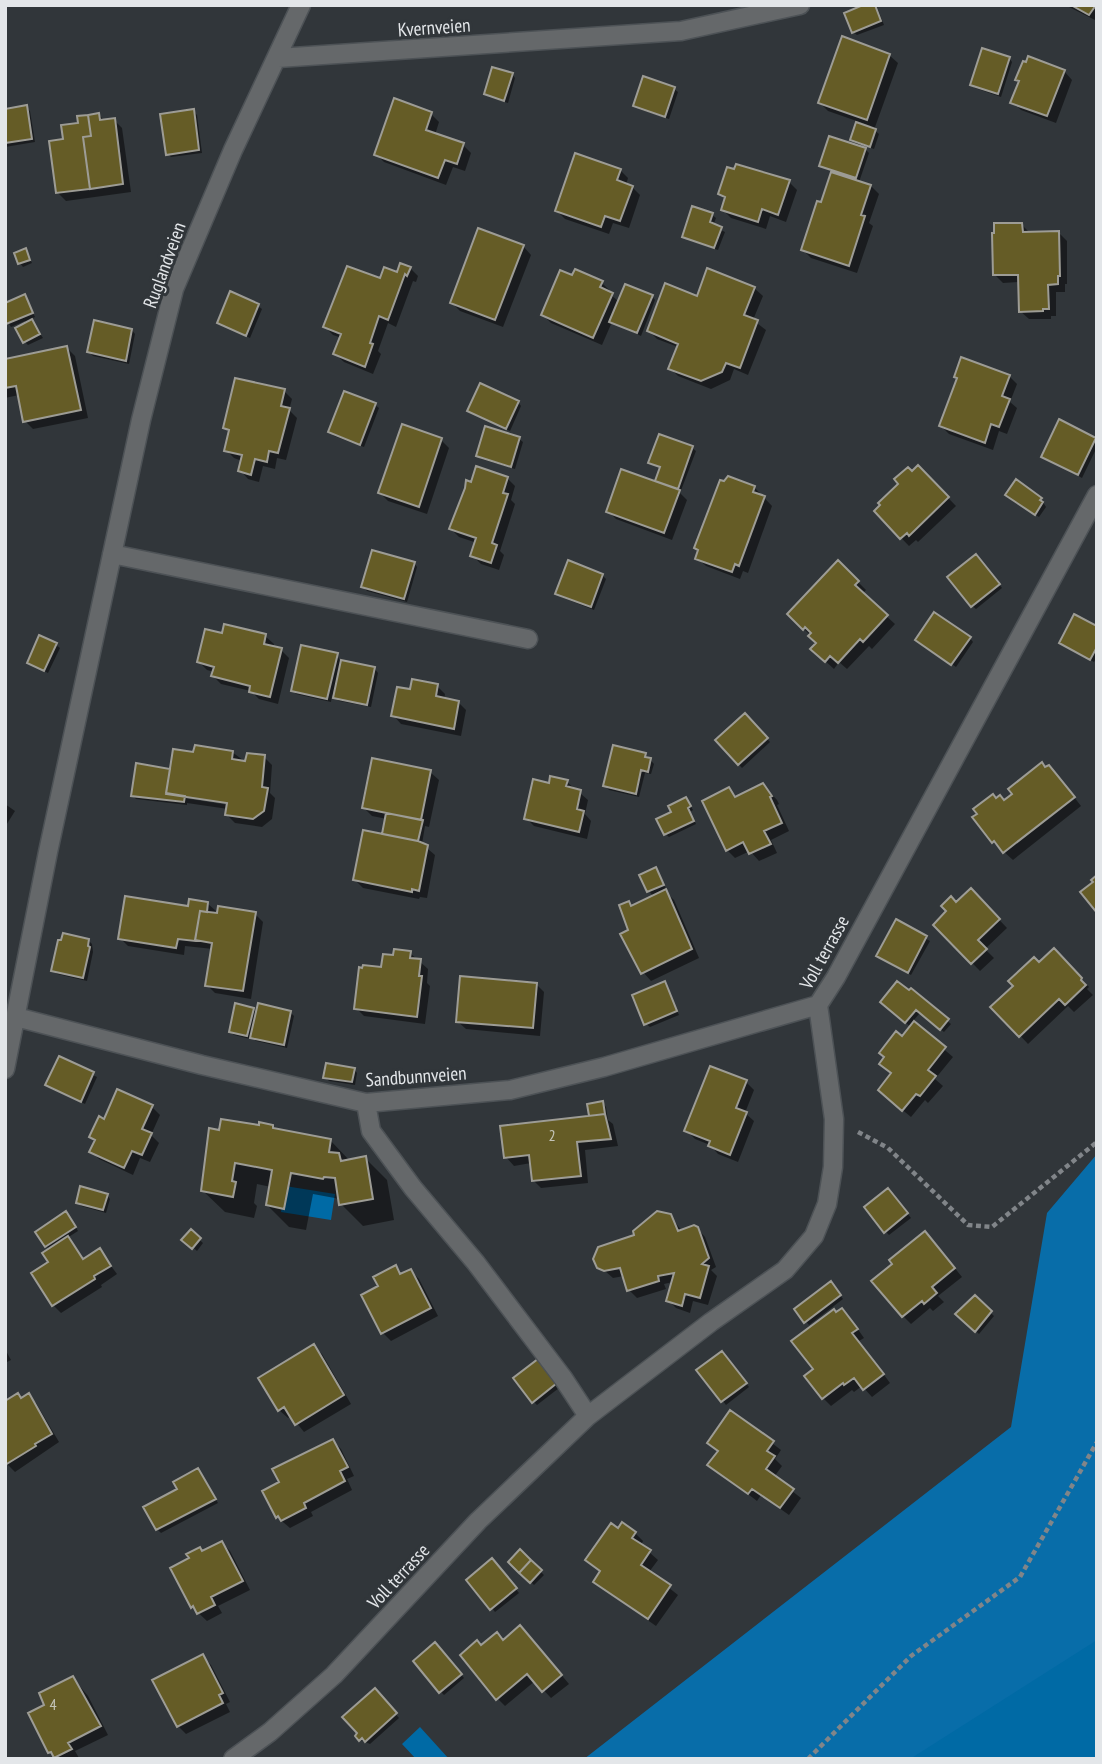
<svg xmlns="http://www.w3.org/2000/svg" width="1102" height="1764" font-family="'PT Sans Narrow',sans-serif">
  <style>
    .forest { fill: #086da9 }
    .water { fill: #006aa5 }
    .shadow { fill: #0007; fill-rule: evenodd }
    .building { fill: #655c26; stroke: #9d9c95; stroke-width: 2 }
    .lines { fill: none; stroke-linecap: round; stroke-linejoin: round }
    .minor-casing { stroke: #4d5256; stroke-width: 21 }
    .path { stroke: #818589; stroke-width: 4.5; stroke-dasharray: 5 3.5; stroke-linecap: butt }
    .minor { stroke: #65686a; stroke-width: 18 }
    .labels { text-anchor: middle; stroke-width: 6; stroke-linejoin: round; paint-order: stroke }
    .number-label { font-size: 16px; fill: #c4c4b8 }
    .street-label { font-size: 19px; fill: #e3e6e9; stroke: #31363a }
  </style>
  <rect width="100%" height="100%" fill="#31363a"/>
  <path class="forest" d="M1097 1154V1759H584L1011 1427 1047 1213Z"/>
  <path class="water" d="M285 1186 335 1194 331 1220 281 1212Z
    M1097 1640V1759H910Z
    M420 1727 449 1759H416L402 1744Z"/>
  <path class="shadow" d="M868 5 877 7 884 25 857 35 853 32Z
    M1067 5H1097V21L1067 6Z
    M889 55 898 63 874 130 879 134 874 149 860 144 869 153 859 182 871 186 879 194 869 223 873 226 857 273 811 258 803 250 833 172 821 165 860 148 852 139 870 129 871 126 828 111 820 103Z
    M1009 58 1012 62 1001 97 975 88 972 85Z
    M1064 71 1072 80 1056 123 1021 110 1012 102Z
    M512 74 515 78 508 103 489 97 486 93Z
    M644 78 674 89 678 92 669 119 639 109 635 105Z
    M26 107 30 111 35 142 5 147V111Z
    M193 111 197 115 202 153 171 157 168 154Z
    M431 114 439 122 435 135 463 145 471 153 465 171 453 167 446 185 384 162 376 154Z
    M99 115 105 121 114 120 122 128 131 192 66 201 58 193 65 141 80 124Z
    M620 170 628 178 626 185 632 187 640 195 629 228 613 223 609 234 565 219 557 211Z
    M789 182 797 190 786 222 770 216 766 229 731 218 723 210 726 200 720 194Z
    M712 215 716 218 713 226 725 232 718 250 688 240 684 236Z
    M1022 225 1031 234 1059 233 1067 241V284H1065V292H1056V316H1051V319H1029L1020 311V282L1003 283 995 275Z
    M523 246 531 255 503 327 460 311 452 303Z
    M25 250 32 263 23 267 20 263Z
    M410 268 418 276 416 282 413 281 396 327 388 323 378 351 381 354 373 374 344 362 335 354 342 338 333 335 325 327 381 280Z
    M576 271 602 283 610 291 609 293 619 302 652 296 655 300 641 336 612 322 602 345 551 323 543 315 573 278Z
    M754 288 763 296 753 320 766 330 748 375 734 369 730 380 711 389 678 376 670 368 678 347 657 339 649 331 698 298Z
    M24 296 35 317 30 319 43 338 28 345 25 342V321L11 327 5 318V305Z
    M258 306 262 309 250 338 219 323Z
    M132 330 135 334 129 364 93 356 89 352Z
    M66 347 75 356 88 418 33 429 25 421 19 395 5 398V361Z
    M1009 376 1017 384 1010 402 1017 408 1007 434 999 431 993 450 949 434 941 426Z
    M284 391 292 399 289 410 297 418 286 460 277 458 275 469 263 466 259 482 248 479 240 470 242 461 234 458 226 450 230 433 225 428Z
    M345 393 375 405 379 408 364 447 334 436 330 432Z
    M518 402 521 406 510 431 469 411Z
    M519 439 523 442 515 469 481 459 478 455Z
    M1095 439 1097 447 1082 478 1043 456Z
    M441 440 449 448 427 514 388 501 380 493Z
    M692 448 696 451 680 493 687 500 672 540 616 519 608 511 662 485 657 480 661 468 650 462Z
    M918 467 956 506 918 542 916 540 909 546 876 512Z
    M507 478 515 486 511 500 515 504 500 551 504 555 499 570 481 564 472 555 477 543 459 537 451 529 467 483Z
    M754 487 772 506 748 573 743 571 740 579 706 566 697 558 700 552 696 548Z
    M1010 498 1041 499 1046 507 1039 517Z
    M980 560 1002 588 976 609 972 606Z
    M838 562 866 590 862 594 895 624 872 649 869 646 847 669 839 662 834 669 812 649 818 643 789 614Z
    M414 563 417 567 407 602 367 591 363 587Z
    M602 575 606 579 594 610 561 597 557 594Z
    M1097 628V657L1094 662 1061 643Z
    M223 635 265 636 274 644 273 648 281 650 289 658 278 704 259 699 251 691 221 684 213 676 214 672 207 670 199 662Z
    M970 638 973 642 956 667 921 643Z
    M56 645 60 648 48 673 29 663Z
    M337 655 340 661 375 669 378 673 371 707 339 701 332 695 331 702 296 694 293 690Z
    M437 686 445 694 444 700 458 702 466 710 461 736 401 724 393 715 411 691Z
    M745 715 770 742 742 768 717 740Z
    M232 752 247 763 264 757 272 765 270 793 275 798 272 819 262 827 235 823 227 815 228 809 187 803V805L136 799 132 795 195 754ZM180 794 236 803 235 806 184 798Z
    M645 754 654 764 651 774 645 773 639 797 609 790 605 786Z
    M1046 769 1057 775 1081 806 1013 860 993 842 1004 802Z
    M430 772 439 780 429 827 425 826 422 844 435 855 427 898 420 897 419 899 363 888 355 880 383 836 387 819 372 816 364 808Z
    M567 782 588 800 585 814 591 821 587 839 534 826 526 818 550 785Z
    M763 785 777 800 779 804 777 805 789 831 771 840 777 853 759 861 750 851 735 858 727 850 729 789 738 798Z
    M686 799 693 810 690 812 696 824 669 837 665 834 673 813Z
    M5 804 15 811 5 827Z
    M655 869 666 889 664 890 674 900 699 958 651 981 643 972 630 931 622 913 629 903 633 907 654 897 649 891Z
    M971 890 1007 928 985 949 994 958 980 971 935 925Z
    M207 903 216 911 215 915 255 914 263 922 251 999 215 993 207 985 213 949 185 946 184 955 128 946 120 938 190 908Z
    M897 922 930 941 911 975 878 956Z
    M88 940 92 944 93 952 87 981 57 974 53 970Z
    M410 953 428 969 427 983 430 986 425 1024 364 1016 356 1008 383 969 395 957Z
    M1062 958 1089 987 1087 989 1093 995 1074 1012 1068 1006 1028 1044 993 1007 1039 964Z
    M664 983 679 1015 650 1027 646 1024Z
    M536 984 544 992 540 1036 466 1029 457 1021Z
    M911 991 951 1024 944 1032 920 1013 912 1022 953 1057 935 1079 943 1086 928 1103 925 1100 911 1117 888 1098 902 1038 911 1027 885 1006Z
    M253 1009 257 1014 290 1012 294 1016 287 1048 256 1041 251 1036 250 1039 234 1035 231 1032Z
    M59 1058 97 1077 85 1104 47 1085Z
    M354 1069 357 1073 355 1085 329 1081 325 1077Z
    M746 1082 754 1090 745 1113 754 1121 738 1162 718 1154 710 1145 695 1139 687 1131Z
    M603 1103 606 1107 608 1120 613 1124 618 1146 585 1150 588 1183 541 1188 533 1180 531 1163 514 1166 506 1157 593 1118Z
    M152 1107 160 1115 151 1135 159 1143 150 1162 140 1158 133 1175 99 1159 91 1151 96 1141 91 1137 105 1121Z
    M272 1126 276 1131 330 1140 350 1161 365 1158 387 1180 394 1220 363 1226 341 1204 340 1199 313 1194 306 1230 289 1227 267 1205 271 1187 257 1184 254 1203 257 1206 254 1218 225 1212 202 1190 220 1132Z
    M892 1194 911 1218 889 1235 885 1231Z
    M107 1195 110 1199 106 1213 81 1206 78 1202Z
    M670 1216 682 1231 697 1228 705 1237 716 1267 711 1270 717 1276 708 1305 693 1301 690 1313 676 1308 668 1300 673 1282 664 1284 666 1289 637 1298 629 1290 624 1276 613 1278 597 1264 636 1236Z
    M70 1217 78 1231 67 1238 84 1260 99 1250 117 1274 101 1285 102 1287 61 1313 53 1305 50 1250 46 1246Z
    M191 1232 203 1243 197 1251 184 1239Z
    M933 1241 962 1277 938 1296 944 1302 933 1311 930 1308 911 1324 903 1316Z
    M395 1267 403 1275 411 1271 419 1279 438 1316 391 1341 383 1333Z
    M834 1287 843 1299 809 1325 796 1310Z
    M975 1298 994 1316 979 1334 957 1314Z
    M850 1318 864 1338 859 1341 890 1383 872 1397 862 1386 854 1392 852 1390 831 1406 823 1398 815 1370Z
    M313 1346 322 1354 351 1404 304 1432 291 1416 288 1418 279 1410 260 1379Z
    M5 1349 11 1360 5 1363Z
    M725 1357 749 1387 726 1405 699 1370Z
    M541 1365 559 1388 537 1405 534 1402Z
    M28 1395 36 1403 59 1442 15 1472 7 1464 22 1399Z
    M731 1412 781 1450 775 1459 782 1466 774 1477 801 1498 789 1515 761 1495 757 1501 710 1465 719 1452 709 1443Z
    M333 1441 341 1449 354 1476 347 1479 352 1490 311 1512 313 1516 290 1528 277 1517 264 1492 281 1482 274 1469 324 1443 325 1445Z
    M201 1474 218 1503 161 1533 157 1529 179 1490Z
    M622 1524 635 1533 643 1541 641 1545 658 1560 649 1572 678 1595 656 1626 603 1589 595 1581 601 1572 587 1560Z
    M222 1543 230 1551 250 1590 218 1606 222 1613 207 1621 192 1607 172 1569Z
    M520 1552 544 1575 534 1585 510 1562Z
    M496 1564 519 1593 495 1612 492 1608Z
    M528 1635 569 1684 551 1698 535 1681 505 1706 497 1698 481 1647Z
    M439 1648 464 1678 444 1695 440 1691Z
    M202 1656 211 1665 230 1702 226 1704 230 1712 186 1734 178 1726Z
    M73 1678 88 1696 108 1735 75 1751 79 1758 76 1759H57L50 1752 47 1705Z
    M375 1690 399 1718 370 1744 360 1740Z"/>
  <path class="building" d="M863 5H875L881 21 852 33 844 13Z
    M1071 5H1096L1089 15Z
    M842 36 890 54 867 120 818 103Z
    M982 48 1010 57 998 94 970 85Z
    M1028 56 1065 70 1047 116 1010 103 1019 81 1015 80 1023 61 1026 62Z
    M492 67 513 73 504 101 484 94Z
    M643 76 675 87 665 117 633 106Z
    M394 98 432 112 426 130 464 143 457 164 445 160 438 178 374 155Z
    M27 105 32 139 5 143V109Z
    M194 109 199 150 166 155 160 114Z
    M99 113 100 120 115 118 123 184 90 189 83 137 91 136 88 115Z
    M88 115 91 136 83 137 90 189 56 193 49 141 63 139 61 125 78 123 77 116Z
    M856 122 876 129 870 147 850 140Z
    M829 136 866 148 856 178 819 166Z
    M575 153 621 169 617 180 633 186 620 221 605 216 601 227 555 211Z
    M736 164 790 180 778 215 762 209 758 222 721 210 725 197 718 194 727 167 734 169Z
    M831 172 871 185 861 215 865 216 849 266 801 250 817 201 821 202Z
    M692 206 713 213 710 222 722 227 714 248 682 237Z
    M994 223H1022L1023 232 1059 231 1060 276H1058V284L1048 285 1049 309H1043V311L1019 312 1018 275H993L992 233H994Z
    M478 228 524 245 495 320 450 303Z
    M26 248 30 260 18 264 14 253Z
    M400 263 411 267 407 276 405 274 388 320 379 316 370 343 373 344 365 367 333 354 341 334 323 327 347 266 380 278 384 267 397 272Z
    M707 268 755 287 744 315 758 320 740 368 726 363 722 372 701 381 668 369 678 344 647 331 665 283 697 296Z
    M575 269 603 281 600 287 613 293 593 338 541 315 560 270 572 275Z
    M625 284 653 295 637 333 609 322Z
    M230 291 259 304 246 336 217 323Z
    M25 294 33 313 6 324 5 303Z
    M32 319 40 334 23 343 15 328Z
    M94 320 132 329 126 361 87 352Z
    M67 346 81 410 23 422 16 386 5 388V359Z
    M961 357 1010 375 1002 396 1010 399 999 427 991 424 985 443 939 426 957 378 954 377Z
    M235 378 285 389 281 406 290 408 278 453 269 451 267 462 255 459 251 475 238 471 242 455 224 451 229 430 223 428Z
    M480 383 519 401 506 429 467 411Z
    M344 391 376 403 360 445 328 432Z
    M1059 419 1096 438 1078 475 1041 457Z
    M402 424 442 438 419 507 378 493Z
    M485 426 520 437 511 467 476 456Z
    M659 434 693 446 678 489 655 481 660 467 648 463Z
    M918 465 949 497 909 536 907 533 900 539 874 511 880 505 878 503 898 484 894 479 908 467 912 471Z
    M476 466 508 477 503 493 508 494 492 543 497 545 491 563 470 556 476 538 449 529 465 488 466 480 471 482Z
    M621 469 680 490 664 533 606 512Z
    M728 476 755 486 753 492 765 496 739 566 735 564 732 572 695 559 698 550 694 548 720 480 724 481Z
    M1016 479 1042 498 1040 500 1043 502 1035 515 1005 495Z
    M372 550 415 562 404 599 361 587Z
    M976 554 1000 584 971 607 947 577Z
    M568 560 603 574 591 607 555 594Z
    M838 560 859 581 855 585 888 615 863 642 860 639 838 663 830 656 825 662 810 649 816 643 808 636 811 633 805 627 803 630 787 614Z
    M934 612 971 637 951 665 915 640Z
    M1074 614 1097 626V647L1090 660 1059 643Z
    M224 624 266 634 264 644 282 648 270 697 249 692 250 686 211 676 214 667 197 662 205 629 222 633Z
    M39 635 57 643 44 671 27 663Z
    M301 645 338 653 327 699 291 691Z
    M341 660 375 667 367 705 333 698Z
    M412 679 438 684 436 696 459 701 454 729 391 716 397 687 410 689Z
    M745 713 768 738 738 765 715 740Z
    M195 745 233 751 232 759 245 761 247 753 265 755 262 787 268 788 264 811 253 819 225 815 227 803 166 794 173 749 193 752Z
    M613 745 646 753 645 757 651 758 648 772 641 770 636 794 603 786Z
    M372 758 431 770 421 820 362 808Z
    M1042 762 1045 767 1049 765 1075 797 1003 853 994 841 992 843 972 817 977 814 973 809 993 794 996 798 1000 795 1004 800 1012 794 1008 789Z
    M136 763 170 769 166 793 185 796 184 802 131 796Z
    M550 776 568 780 566 786 581 790 577 809 584 811 579 832 524 819 533 779 549 783Z
    M763 783 772 796 770 797 782 823 764 831 771 844 749 854 743 842 726 851 702 801 729 787 735 797Z
    M686 797 691 806 688 808 694 821 664 835 656 819 671 812 668 806Z
    M386 813 423 820 418 841 382 834Z
    M363 830 418 841 428 845 419 891 412 889V892L353 880Z
    M656 867 664 885 647 892 639 875Z
    M1097 875V913L1080 892 1093 882 1091 880Z
    M971 888 1000 919 978 940 987 949 971 964 933 925 946 911 941 906 951 896 956 902Z
    M666 889 692 949 641 974 620 934 628 930 619 905 629 901 631 906Z
    M125 896 188 906 189 899 208 902 207 912 200 911 195 941 178 939 176 948 118 939Z
    M218 906 256 912 243 991 205 986 212 943 195 940 200 911 217 913Z
    M896 919 927 936 908 973 876 956Z
    M63 933 89 939 88 946 90 947 83 978 51 971 58 940H61Z
    M1054 948 1082 978 1081 980 1086 985 1065 1005 1059 999 1019 1037 990 1007 1013 986 1008 981 1034 957 1039 962Z
    M394 949 411 951 410 958 421 959 419 976H422L417 1017 354 1009 359 967 362 968 363 965 381 967 383 954 393 955Z
    M460 976 537 983 533 1028 456 1022Z
    M665 981 677 1011 644 1025 632 995Z
    M897 981 909 990 911 988 949 1019 940 1030 916 1010 905 1023 880 1002Z
    M235 1003 254 1008 247 1036 229 1032Z
    M258 1003 291 1011 284 1045 250 1038Z
    M914 1021 946 1047 928 1070 936 1076 920 1096 916 1094 902 1111 878 1090 891 1073 879 1064 884 1057 879 1053 896 1031 902 1036Z
    M59 1056 94 1072 81 1102 45 1085Z
    M326 1063 355 1068 352 1082 323 1078Z
    M710 1066 747 1080 736 1108 747 1112 730 1155 708 1146 710 1141 684 1131Z
    M117 1089 153 1105 142 1129 152 1133 142 1155 132 1151 124 1168 89 1152 95 1140 89 1137 99 1116 104 1119Z
    M603 1101 605 1114 589 1116 587 1104Z
    M605 1114 611 1139 577 1142 581 1176 532 1181 529 1155 504 1158 500 1126Z
    M221 1119 259 1125V1122L273 1125V1128L331 1139 329 1152 339 1153 341 1161 366 1156 373 1199 339 1205 335 1178 324 1177 323 1179 291 1173 284 1209 266 1205 272 1170 235 1163 232 1181 236 1182 233 1197 201 1191 209 1128 219 1130Z
    M80 1186 108 1194 103 1210 76 1203Z
    M888 1188 908 1213 884 1233 864 1207Z
    M66 1211 76 1227 45 1247 35 1232Z
    M657 1211 671 1214 678 1231 694 1225 698 1227 709 1258 702 1264 709 1266 700 1298 685 1294 682 1306 666 1301 674 1273 658 1276 659 1281 627 1291 620 1268 604 1271 597 1268 593 1259 598 1247 634 1235 633 1231Z
    M191 1229 201 1238 192 1249 181 1240Z
    M925 1231 955 1268 932 1287 937 1293 924 1304 922 1301 902 1317 871 1281 892 1264 889 1260Z
    M68 1236 83 1259 100 1248 111 1266 94 1276 95 1279 52 1306 31 1273 48 1262 42 1253Z
    M396 1265 400 1274 411 1269 431 1308 381 1334 361 1295 378 1286 373 1277Z
    M831 1281 841 1295 804 1323 794 1309Z
    M975 1295 992 1311 975 1332 955 1314Z
    M842 1308 858 1329 852 1333 884 1374 863 1390 854 1378 844 1385 843 1383 822 1399 804 1376 813 1369 791 1341 834 1309 836 1312Z
    M314 1344 344 1395 295 1425 284 1407 278 1411 258 1378Z
    M722 1351 747 1383 721 1402 696 1370Z
    M538 1359 557 1383 532 1403 513 1378Z
    M18 1393 21 1398 29 1393 52 1434 35 1444 36 1446 5 1465V1401Z
    M730 1410 774 1441 767 1451 775 1456 766 1469 794 1489 780 1508 752 1489 748 1494 707 1465 718 1451 707 1443Z
    M333 1439 348 1467 340 1471 345 1481 304 1503 306 1508 281 1521 278 1516 276 1518 262 1491 279 1482 272 1469Z
    M198 1468 216 1499 156 1530 143 1507 177 1489 173 1482Z
    M622 1522 636 1532 632 1538 651 1550 641 1565 671 1585 648 1619 593 1582 600 1571 585 1560 611 1523 618 1528Z
    M222 1541 243 1581 211 1597 215 1605 197 1614 193 1606 191 1608 170 1568 189 1558 186 1554 200 1547 202 1551Z
    M520 1549 531 1560 519 1573 508 1562Z
    M492 1558 517 1588 490 1610 466 1580Z
    M531 1560 542 1570 530 1583 519 1573Z
    M520 1625 562 1675 542 1692 527 1674 496 1700 460 1655 477 1640 481 1645 497 1632 503 1640Z
    M435 1642 462 1674 439 1693 413 1661Z
    M203 1654 223 1693 219 1695 223 1703 177 1727 152 1680Z
    M73 1676 101 1726 68 1743 72 1749 54 1758 51 1752 48 1753 28 1713 44 1705 39 1693Z
    M375 1688 397 1713 365 1742 362 1738 359 1741 355 1736 357 1733 342 1717Z"/>
  <g class="lines">
    <defs>
      <path id="minor" d="M278 58 681 31 800 5
        M112 554 528 639
        M16 1017 202 1065 366 1103 510 1090 604 1067 818 1005
        M5 1069 48 852 141 420 174 289 233 150 301 5
        M366 1103 371 1131 413 1188 476 1263 563 1378 588 1416
        M233 1759 270 1732 334 1675 478 1521 588 1416 711 1322 785 1270 814 1236 827 1204 833 1167 834 1119 818 1005 836 977 1097 495"/>
    </defs>
    <use href="#minor" class="minor-casing"/>
    <path class="path" d="M858 1132 888 1148 968 1225 992 1227 1097 1142
      M808 1759 911 1656 1020 1577 1097 1442"/>
    <use href="#minor" class="minor"/>
  </g>
  <g class="labels">
    <g class="number-label">
      <text x="552" y="1141">2</text>
      <text x="53" y="1710">4</text>
    </g>
    <g class="street-label">
      <text transform="translate(434 27) rotate(-4)" y="7">Kvernveien</text>
      <text transform="translate(164 265) rotate(-70)" y="7">Ruglandveien</text>
      <text transform="translate(824 952) rotate(-61)" y="7">Voll terrasse</text>
      <text transform="translate(416 1076) rotate(-4)" y="7">Sandbunnveien</text>
      <text transform="translate(398 1576) rotate(-47)" y="7">Voll terrasse</text>
    </g>
  </g>
  <rect width="1102" height="1764" fill="none" stroke="#e3e6e9" stroke-width="14"/>
</svg>
